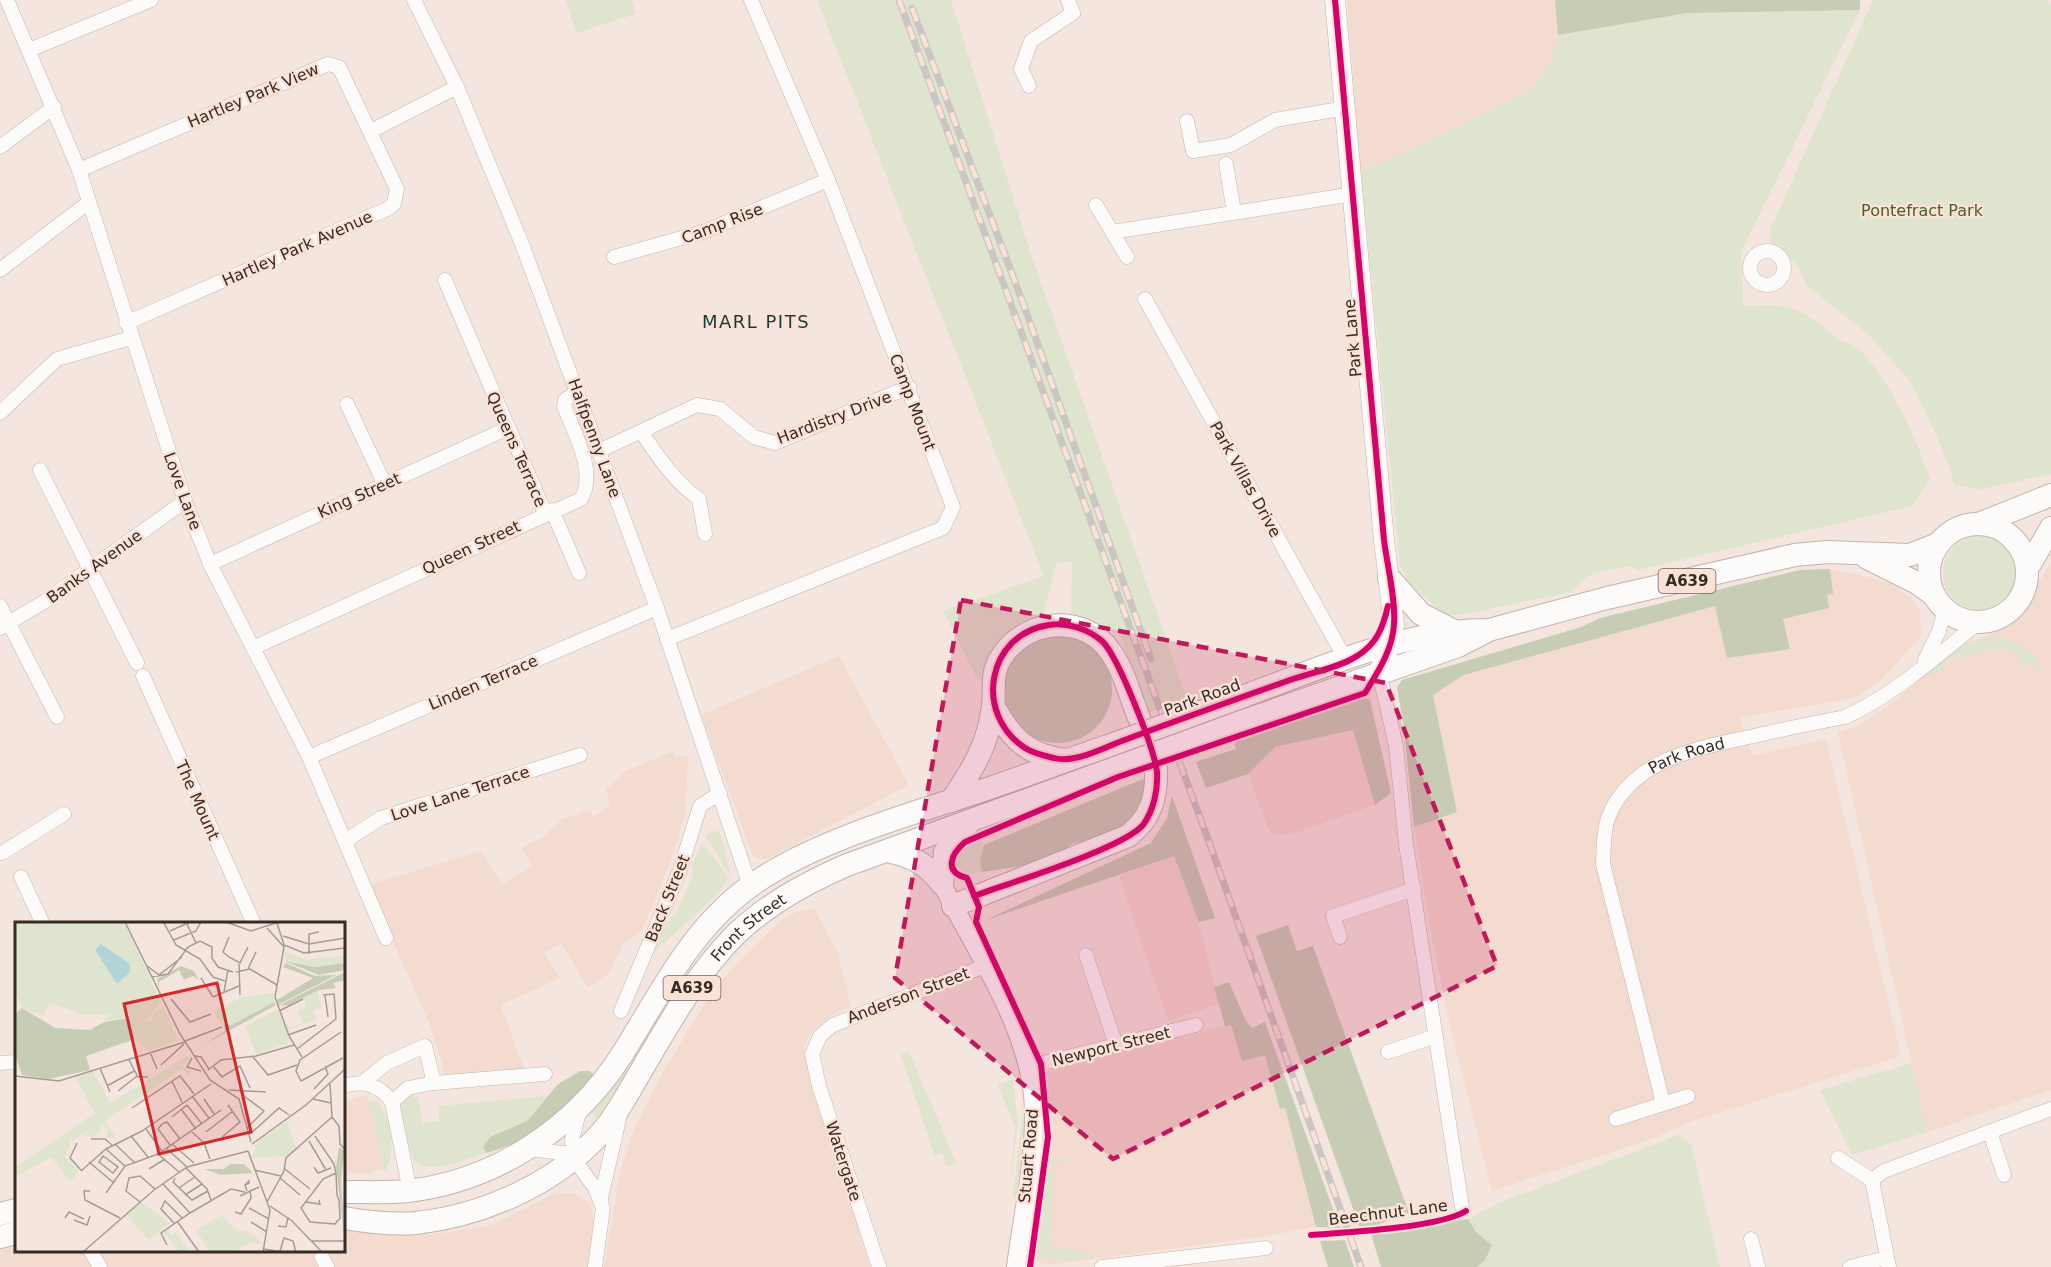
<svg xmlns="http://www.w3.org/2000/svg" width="2051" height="1267" font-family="'DejaVu Sans',sans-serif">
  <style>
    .built { fill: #f3dbd0 }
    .green { fill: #dfe4ce }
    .forest { fill: #c6cdb4 }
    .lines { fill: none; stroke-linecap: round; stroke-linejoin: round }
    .minor-casing { stroke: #c1b4ae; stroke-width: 15 }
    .tertiary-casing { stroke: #c1b4ae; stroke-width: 20 }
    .secondary-casing { stroke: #c1b4ae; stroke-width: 21 }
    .primary-casing { stroke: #c1b4ae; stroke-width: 24 }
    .minor { stroke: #fdfbfa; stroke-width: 14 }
    .tertiary { stroke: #fdfbfa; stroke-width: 18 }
    .secondary { stroke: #fdfbfa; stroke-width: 20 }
    .primary { stroke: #fdfbfa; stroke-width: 22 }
    .rail-casing { stroke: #cac6c4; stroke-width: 7 }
    .rail { stroke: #fce2d6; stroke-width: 4.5; stroke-dasharray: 14; stroke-linecap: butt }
    .primary-bridge-casing { stroke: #c1b4ae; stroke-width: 24; stroke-linecap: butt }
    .primary-bridge { stroke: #fdfbfa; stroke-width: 22 }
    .cycleway-casing { stroke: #fce2d6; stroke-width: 10 }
    .cycleway { stroke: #d6006c; stroke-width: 6 }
    .marked { fill: #c2185b; fill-opacity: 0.2; stroke: #c2185b; stroke-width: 4.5; stroke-dasharray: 12 8; stroke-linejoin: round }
    .labels { text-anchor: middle; stroke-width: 5; stroke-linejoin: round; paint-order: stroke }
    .shield { fill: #fce2d6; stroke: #72625a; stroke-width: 1.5 }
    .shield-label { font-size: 15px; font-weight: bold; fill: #372b25 }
    .street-label { font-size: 16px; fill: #372b25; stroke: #fce2d6 }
    .park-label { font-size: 16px; fill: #43632b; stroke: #fce2d6 }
    .neighbourhood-label { font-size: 18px; letter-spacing: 1.5px; fill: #16393b; stroke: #fce2d6 }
    .inset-road { fill: none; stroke: #a89b94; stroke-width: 1.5 }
    .view { fill: #d62828; fill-opacity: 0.15; stroke: #d62828; stroke-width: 3 }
    .inset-edge { fill: none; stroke: #372b25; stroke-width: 3 }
  </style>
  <rect width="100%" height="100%" fill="#f4e6de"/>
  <path class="built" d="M1347 0H1555L1558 35 1550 65 1528 91 1454 129 1361 172Z
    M2051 563V1090L1927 1132 1838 733 1860 725 1896 700 1958 647 1995 632 2024 605Z
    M1830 569 1878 579 1896 587 1912 599 1920 610 1921 637 1881 680 1857 697 1740 718 1752 756 1826 739 1901 1056 1690 1122 1655 1138 1492 1191 1453 1039 1430 928 1414 827 1457 812 1433 695 1465 675 1715 606 1800 570Z
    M839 656 909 785 765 860 753 856 701 715Z
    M1353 730 1375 805 1289 835 1273 834 1268 828 1248 774 1275 747Z
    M673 751 675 757 688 756 685 812 673 855 642 930 623 944 608 974 588 988 561 944 544 953 560 978 501 1005 524 1069 446 1077 430 1025 368 885 481 851 502 885 532 865 521 848 543 837 561 820 585 811H590L593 816 611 805 606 790 623 772Z
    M1174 856 1199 922 1219 1004 1168 1021 1119 876Z
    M814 908 837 951 851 1006 832 1015 815 1028 803 1047 870 1267H604L621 1168 633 1131 664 1070 717 984 779 922 796 912Z
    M1231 1024 1265 1055 1280 1109 1285 1108 1316 1227 1253 1238 1049 1265 1036 1261 1026 1245 1035 1075Z
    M367 1094 383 1167 371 1173H344V1102Z
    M556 1193H573L590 1204 595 1226 589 1267H0V1250L16 1247V1250H344V1225L429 1235 492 1225Z"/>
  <path class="green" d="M566 0H631L636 14 576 33Z
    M817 0H951L1030 251 1187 698 1146 714 1120 633 1071 616 1072 562H1057L1043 616C1005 632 998 639 987 678L978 681 943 611 1044 576Z
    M1873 0H2046L2051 5V474L1981 489 1955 485 1940 443 1911 383 1870 336 1806 285 1798 266 1769 242 1771 228Z
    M1860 10 1741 252 1743 306C1761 306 1776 303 1793 309 1811 315 1824 327 1838 339 1843 343 1850 342 1855 346 1885 369 1920 444 1930 480L1912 506 1638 570 1629 566 1593 573 1570 592 1461 615H1445L1409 583 1400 565 1361 172 1454 129 1528 91 1550 65 1558 35 1687 13Z
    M1943 573a37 37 0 1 1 74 0a37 37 0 1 1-74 0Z
    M1987 637C2010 636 2024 644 2039 660L2040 672 2036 673 2034 661 2023 665 2017 664 2020 654 2001 647 1946 660 1944 671 1931 675 1927 671 1958 648Z
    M716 830 721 836 731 877 705 836Z
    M981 839 984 845 980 861 982 872 967 875 958 868 955 860 962 847Z
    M702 842 729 878 719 893 650 956 671 917 677 912 693 875 692 865Z
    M909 1051C924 1089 942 1125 956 1164L947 1166 942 1153 935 1156 900 1053Z
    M1912 1063 1927 1132 1852 1155 1820 1090Z
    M624 1067 629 1071 597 1118 589 1111Z
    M1013 1079 1018 1123 1009 1195 1015 1127 998 1085Z
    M546 1096 527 1121 490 1137 483 1146 486 1153C466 1159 431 1177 413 1160L400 1113V1108L407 1097H418L422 1123 439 1121 438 1106Z
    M376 1101C392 1116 396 1152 386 1170H379L383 1166 369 1102Z
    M1026 1114 1025 1149 1017 1198 1013 1197 1022 1115Z
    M1679 1135 1691 1144 1720 1267H1477L1485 1260 1489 1242 1476 1232 1468 1219 1501 1202Z
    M1071 1157 1054 1166 1050 1241 1052 1246 1100 1256C1082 1258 1042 1267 1034 1248L1047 1163Z"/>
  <path class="forest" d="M1555 0H1860V10L1687 13 1558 35Z
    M1830 569 1833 594 1827 595 1829 608 1783 619 1790 649 1727 658 1715 606 1464 675 1433 695 1457 812 1414 827 1404 728 1397 687 1402 680 1581 627 1600 618 1800 570Z
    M1004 689a54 54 0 1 1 108 0a54 54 0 1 1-108 0Z
    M1361 696 1370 700 1391 793 1375 805 1353 730 1275 747 1248 774 1206 788 1196 762 1236 749 1234 741Z
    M1143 779 1150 796 1141 816 1103 838 1074 843 1043 863 982 872 980 861 984 845Z
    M1172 796 1215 918 1199 922 1174 856 986 920 1151 843 1167 818Z
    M1288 925 1297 951 1313 946 1409 1213 1361 1231 1256 936Z
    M1229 982 1246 1021 1252 1028 1265 1022 1340 1228 1316 1227 1285 1108 1280 1109 1265 1055 1242 1061 1231 1025 1225 1026 1214 987Z
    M580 1071H590L595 1076C563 1111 533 1141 486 1153L483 1146 490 1137 527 1121 558 1084Z
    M1468 1219 1476 1232 1492 1245 1485 1260 1477 1267H1381L1371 1234Z
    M1345 1240 1354 1267H1328L1320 1241Z"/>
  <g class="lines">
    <defs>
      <g id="minor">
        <path d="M7 0 79 170 185 501 210 564 309 757 386 938"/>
        <path d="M414 0 457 87 522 244 657 608 750 886"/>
        <path d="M29 50 151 0"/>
        <path d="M1029 86 1021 69 1031 41 1073 13 1068 0"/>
        <path d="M1187 121 1193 151 1231 145 1275 120 1346 108"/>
        <path d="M371 131 457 87"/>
        <path d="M0 147 54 107"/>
        <path d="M1226 164 1234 212"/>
        <path d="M79 170 328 64 339 67 397 189 394 204 387 209 126 323"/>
        <path d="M1096 205 1127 257"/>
        <path d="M1112 232 1354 194"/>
        <circle cx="1767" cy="268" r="17"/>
        <path d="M614 257 703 232 828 180"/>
        <path d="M0 270 89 202"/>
        <path d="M445 280 545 513"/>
        <path d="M1145 299 1346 660"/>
        <path d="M347 404 384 483"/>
        <path d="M0 413 57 359 131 338"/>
        <path d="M642 433C659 458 674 481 699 499L705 534"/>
        <path d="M599 451 697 405 720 409 754 437 775 443 909 387"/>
        <path d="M40 470 137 663"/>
        <path d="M552 510 579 573"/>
        <path d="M210 564 508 428"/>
        <path d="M0 606 57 717"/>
        <path d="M0 628 44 602 185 501"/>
        <path d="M667 639 943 528 953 507 828 180 751 0"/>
        <path d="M253 648 581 499C597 472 574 433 564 406L565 400 578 391"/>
        <path d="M1925 660 1939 631 1945 609"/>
        <path d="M1379 672 1396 746 1406 844 1462 1207"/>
        <path d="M143 676 254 924"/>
        <path d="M309 757 657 608"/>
        <path d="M345 841 381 818 580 755"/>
        <path d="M2 853 64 814"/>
        <path d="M21 877 43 924"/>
        <path d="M1340 937 1333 916 1414 889"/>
        <path d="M1086 955 1116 1045"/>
        <path d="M621 1011 680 870 700 806 720 793"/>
        <path d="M1388 1052 1436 1036"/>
        <path d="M0 1063 16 1062"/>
        <path d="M1027 1067 1196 1025"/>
        <path d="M362 1083 387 1063 425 1046 434 1083 408 1088 392 1102"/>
        <path d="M434 1083 545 1074"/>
        <path d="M344 1086C363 1080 380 1085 392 1102L410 1191"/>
        <path id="s1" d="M1663 1103 1603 864C1604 849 1603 832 1608 818 1631 758 1699 748 1754 736 1784 729 1814 723 1845 717 1892 696 1939 655 1979 622"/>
        <path d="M579 1112 572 1140 574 1159 595 1188 603 1208 595 1267"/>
        <path d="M1616 1119 1688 1096"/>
        <path d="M1990 1132 2004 1175"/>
        <path d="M529 1149 563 1153 574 1159"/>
        <path d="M1838 1158 1872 1180"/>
        <path d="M1872 1180 1884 1171 2051 1109"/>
        <path d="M1872 1180 1889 1267"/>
        <path d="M601 1198 620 1115"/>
        <path d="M1751 1239 1758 1267"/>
        <path d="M90 1250 100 1267"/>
        <path d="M322 1257 327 1267"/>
        <path d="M879 1267 819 1086 812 1054 820 1036 833 1025 985 966"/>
        <path d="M1102 1267 1266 1248"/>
        <path d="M1850 1267 1886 1258"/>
      </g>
      <path id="tertiary" d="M942 884C974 948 1025 1021 1033 1094 1038 1150 1023 1211 1016 1267"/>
      <path id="secondary" d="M1335 0 1384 540 1394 625 1390 646 1379 672"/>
      <g id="primary">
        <path d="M1981 523 2051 495"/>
        <circle cx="1978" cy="573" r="49"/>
        <path d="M1867 558 1917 583 1934 595"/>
        <path d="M2027 569 2051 528"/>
        <path d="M1389 578 1421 614 1454 631"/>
        <path d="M1228 702C1309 673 1395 632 1482 630"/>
        <path d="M993 705C1011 738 1027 756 1066 760"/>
        <path d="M1235 724 1458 646 1489 630 1607 598 1795 555 1827 552 1910 555 1938 544"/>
        <path d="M951 801C972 771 989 743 993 706 995 690 991 676 999 661 1021 620 1082 611 1110 651 1124 670 1130 696 1139 718"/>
        <path d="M888 851C913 857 926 863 942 884"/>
        <path d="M942 884 945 852 967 825"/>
        <path d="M953 906 1128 836C1151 818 1157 798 1156 769"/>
        <path d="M344 1192C365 1192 387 1193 408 1191 495 1181 574 1129 621 1056 659 996 690 930 749 887 802 848 887 821 950 801 1003 785 1055 764 1108 746"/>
        <path d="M0 1214 16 1210"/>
        <path id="s2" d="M344 1218C367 1222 392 1225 416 1223 487 1215 565 1180 609 1123 620 1108 629 1092 638 1076 667 1027 695 975 736 934 769 903 806 883 847 865L1115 768"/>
        <path d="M0 1237 16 1233"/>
      </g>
    </defs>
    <use href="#minor" class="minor-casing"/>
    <use href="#tertiary" class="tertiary-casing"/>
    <use href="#secondary" class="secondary-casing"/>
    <use href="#primary" class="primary-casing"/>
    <use href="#minor" class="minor"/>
    <use href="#tertiary" class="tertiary"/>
    <use href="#secondary" class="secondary"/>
    <use href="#primary" class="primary"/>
    <defs>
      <path id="rail" d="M899 0 1209 842 1361 1267
        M912 8 1023 303 1151 659"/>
    </defs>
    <use href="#rail" class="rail-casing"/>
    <use href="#rail" class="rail"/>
    <defs>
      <path id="primary-bridge" d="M1108 746 1228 702
        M1115 768 1235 724"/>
    </defs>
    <use href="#primary-bridge" class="primary-bridge-casing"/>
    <use href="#primary-bridge" class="primary-bridge"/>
    <defs>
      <path id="cycleway" d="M974 896C1009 883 1122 849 1143 825 1154 810 1158 789 1157 772 1154 748 1118 656 1102 641 1088 629 1067 622 1049 625 987 634 973 714 1025 748 1033 753 1045 756 1054 758 1074 764 1103 748 1122 741 1178 720 1234 700 1290 680 1310 673 1341 667 1357 656 1377 644 1383 627 1388 606
        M1311 1235C1348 1232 1438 1228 1466 1211
        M1030 1267 1048 1137 1041 1064 976 922 979 907 967 878C943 872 951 854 965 842L1118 777 1365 693C1378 672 1393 649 1394 624 1396 600 1387 565 1384 540L1335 0"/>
    </defs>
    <use href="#cycleway" class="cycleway-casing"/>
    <use href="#cycleway" class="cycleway"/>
  </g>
  <path class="marked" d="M961 600 1386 683 1497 966 1113 1159 895 978Z"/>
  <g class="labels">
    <g class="shield">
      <rect x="1658.5" y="569" width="57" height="24" rx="4.5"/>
      <rect x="663.5" y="976" width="57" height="24" rx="4.5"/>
    </g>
    <g class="shield-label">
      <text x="1687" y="586">A639</text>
      <text x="692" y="993">A639</text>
    </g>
    <g class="street-label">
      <text transform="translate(253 95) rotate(-23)" y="6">Hartley Park View</text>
      <text transform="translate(722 223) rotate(-21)" y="6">Camp Rise</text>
      <text transform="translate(297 248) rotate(-24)" y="6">Hartley Park Avenue</text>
      <text transform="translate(1352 338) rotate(-95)" y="6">Park Lane</text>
      <text transform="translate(913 402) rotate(69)" y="6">Camp Mount</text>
      <text transform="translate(834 417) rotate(-21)" y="6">Hardistry Drive</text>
      <text transform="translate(595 438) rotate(70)" y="6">Halfpenny Lane</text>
      <text transform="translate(517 449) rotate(66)" y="6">Queens Terrace</text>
      <text transform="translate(1246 479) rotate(61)" y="6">Park Villas Drive</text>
      <text transform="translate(183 491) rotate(70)" y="6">Love Lane</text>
      <text transform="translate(359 495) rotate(-24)" y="6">King Street</text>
      <text transform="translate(471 547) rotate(-25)" y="6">Queen Street</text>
      <text transform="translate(94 566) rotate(-36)" y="6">Banks Avenue</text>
      <text transform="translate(483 682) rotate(-23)" y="6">Linden Terrace</text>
      <text transform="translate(1202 697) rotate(-20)" y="6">Park Road</text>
      <text dy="6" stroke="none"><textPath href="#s1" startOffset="398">Park Road</textPath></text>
      <text transform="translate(460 793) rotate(-18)" y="6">Love Lane Terrace</text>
      <text transform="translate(198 800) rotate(66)" y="6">The Mount</text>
      <text transform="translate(667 898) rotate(-68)" y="6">Back Street</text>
      <text dy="6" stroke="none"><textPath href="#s2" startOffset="537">Front Street</textPath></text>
      <text transform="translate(908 995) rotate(-21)" y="6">Anderson Street</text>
      <text transform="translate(1111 1046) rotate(-14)" y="6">Newport Street</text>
      <text transform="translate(1028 1156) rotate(-85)" y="6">Stuart Road</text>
      <text transform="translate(844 1161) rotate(72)" y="6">Watergate</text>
      <text transform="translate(1388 1212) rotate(-7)" y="6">Beechnut Lane</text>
    </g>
    <g class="park-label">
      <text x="1922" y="216">Pontefract Park</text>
    </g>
    <g class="neighbourhood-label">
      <text x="756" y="328">MARL PITS</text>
    </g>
  </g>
  <g transform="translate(15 922)">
    <rect width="330" height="330" fill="#f4e6de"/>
    <path d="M0 0H109L146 79 132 98 119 97 136 99 138 91 148 84 163 119 133 129 120 117 113 95 89 98 95 93H69L34 81 28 93 21 92 7 85 0 70V64L8 68 0 62ZM270 29 291 38 330 33V41L309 45 283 42 269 38ZM303 69 306 86 299 88 301 98 273 108 270 100 275 106 288 101 282 89 291 86 289 76ZM258 71 259 80 217 103 208 104 198 90 227 75ZM263 87 276 120 241 133 230 104ZM175 133 177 136 167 144 177 149 172 153 168 146 90 199 101 216H90L94 208 87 203 83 213 69 214 75 208 56 219 51 234 45 230 64 249 55 260 36 235 0 255V245L80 191 60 155 78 149 95 181ZM272 199 281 226 273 234 236 236 241 225 238 224ZM126 280 155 301 134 318 111 293ZM207 293 218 306 234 310 248 321H234L219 330H195L181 308ZM151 307 157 313 160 310 173 327 165 330 147 309Z" fill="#dfe4ce"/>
    <path d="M269 39 300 45 330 41V48L304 53ZM271 41 300 54 321 53 263 83 262 78 298 56 268 45ZM166 44 179 49 184 58 178 54 169 58 164 48 144 60V67L142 57ZM330 50V58L318 61 321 66 304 68 274 83 263 84ZM259 80 261 83 190 122 210 109 209 102 217 103ZM7 86 40 106 75 108 89 100 113 96 120 117 71 134 75 148 34 157 7 153 0 133V92ZM324 225 329 229 326 259 330 318 321 245ZM215 242H229L238 251 206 253 189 247H209Z" fill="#c6cdb4"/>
    <path d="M86 22 115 42V50L102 62 80 28Z" fill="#b0d4d7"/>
    <path class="inset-road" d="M110 0 165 112 195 158 224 177 236 220M211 0 236 9 264 0M149 1 161 23 185 37 198 55 210 59M262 1 269 23 289 31 330 26M172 2 181 21M252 6 269 25 260 75 274 114 287 135M155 9 175 0M268 14 294 22 330 16M214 15 208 30 214 35 225 41 233 25M159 18 181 9 186 0M294 32V12L304 10M224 42 225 73M131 43 144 53 167 35M233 47 241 30M221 50 235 47 262 63M136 55 153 52 173 25 185 19 197 25V36L203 45 218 50M186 56 198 75M209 70 213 48M308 73 319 72 321 97M310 73 313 95M198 75 224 64M156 77 175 100 196 92M264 89 288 77M273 113 301 103M214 118 219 136M170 119 207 105M282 127 321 97M135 130 142 147M180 134 186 135 194 147M238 135 253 153 282 143M177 136 172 145 186 149M114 138 123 155H133M146 143 169 122M198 144 207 155 225 144 235 166M85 146 95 170M193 148 206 138 241 134 279 123M0 154 44 159 170 120M157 159 167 180M286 159 281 149 285 138 326 110M286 159 328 136M92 164 119 149M226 167 229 174 249 189 232 206M299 167 313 152 310 144M214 168 251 170M103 169 122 154M177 174 194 196M189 177 199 192M298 177 316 181M172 183 187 202M117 186 165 154 179 172M166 187 181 207M157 195 172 183M317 195 324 204 325 222 330 228M147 202 152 200 165 217M147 202 143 207 155 223M131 207 147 229M177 210 189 221 195 237M191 210 218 189M235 212 264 186 274 193M116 214 133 235M300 214 319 242 321 251 322 273 324 278 325 296 320 302 295 300 286 286 308 257 321 251M207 215 225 200 213 183M76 217H90L97 223M294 219 311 248M62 221 55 236 66 248M100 222 119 240M157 222 179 241M237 222 291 183 330 147M151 226 172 245M91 227 110 244M233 229 255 288 248 330M143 232 164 250M88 234 103 245 98 251 84 240ZM74 240 99 261M299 245 303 251 316 246M171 246 192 267 196 278M134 247 150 237M270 247 295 267M239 248 266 254M66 249 91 227 127 209 196 162M160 256 158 260 177 278 193 269M265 256 285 273M148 262 175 291M230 263 234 259V261L230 263 232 269M164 266 180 255M75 269H69L70 278 105 296M91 271 110 244 143 232 206 188M170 273 187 262M225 274 244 265M125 280 111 269 114 256 125 254 140 267M252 280 269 249 271 236 317 195 315 162M291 280 305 282 304 278M255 284 277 299 307 330M234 286 254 297M220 290 226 292 236 276 235 268M50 296 54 290 69 297M59 298 72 303 75 294M162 299 184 330M236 300 252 310M159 301 146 287 150 279 167 296M263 304 271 305 273 295M297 319H330M152 323 146 311 175 291 216 267 230 270M248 327 268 330M265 329 269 316 278 319 281 330M68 330 139 268 172 245 233 229"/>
    <path class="view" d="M202 61 236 210 144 232 109 82Z"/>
    <rect width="330" height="330" class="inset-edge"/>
  </g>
</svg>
